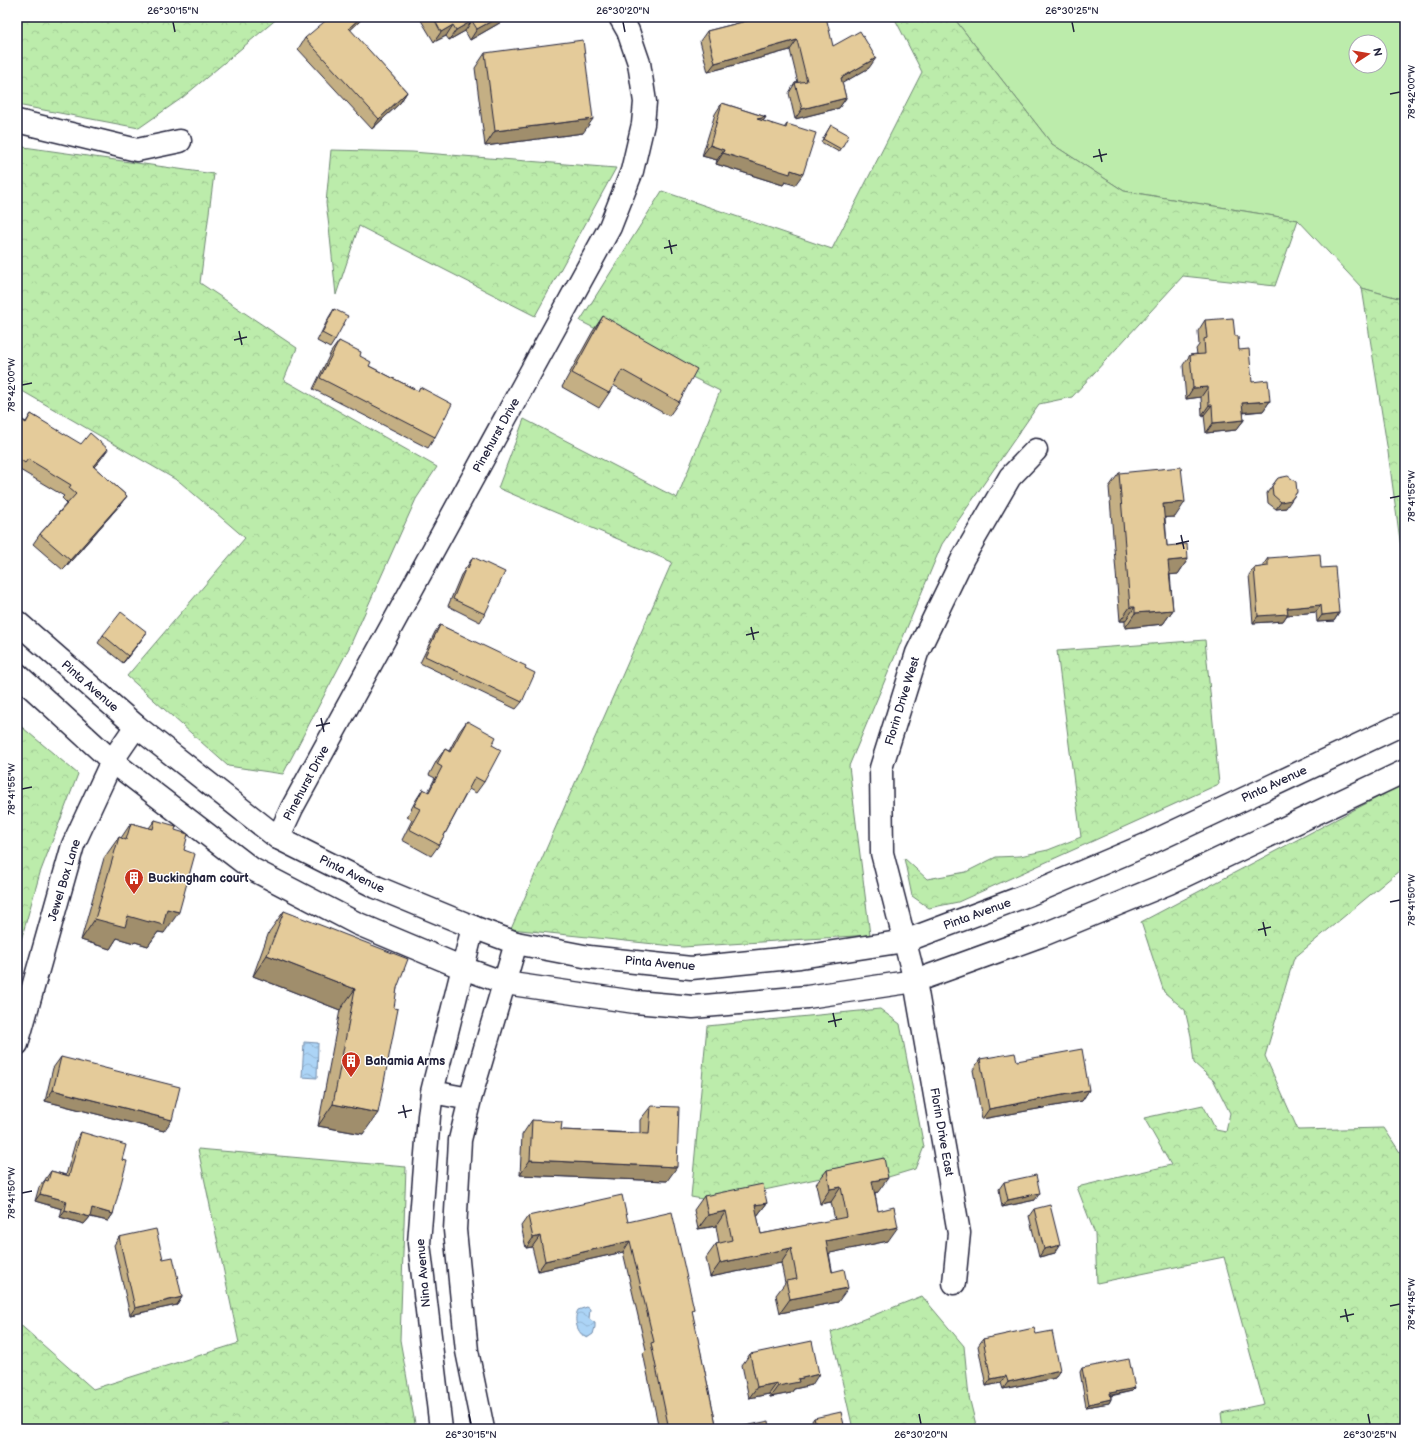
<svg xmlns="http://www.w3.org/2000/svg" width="1422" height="1446" font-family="'Balsamiq Sans',sans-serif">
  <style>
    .grass { fill: #bcecab; stroke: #6f8773; fill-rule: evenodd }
    .forest { fill: url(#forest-crowns); stroke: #6f8773 }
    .water { fill: url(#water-waves); stroke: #758dab }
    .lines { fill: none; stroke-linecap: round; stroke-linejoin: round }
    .street-casing { stroke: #22223b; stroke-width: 25 }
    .secondary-casing { stroke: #22223b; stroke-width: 25 }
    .street { stroke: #fff; stroke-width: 22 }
    .secondary { stroke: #fff; stroke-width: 22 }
    .wall { fill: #c4af84; stroke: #22223b }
    .shaded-wall { fill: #a08e6c; stroke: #22223b }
    .building { fill: #e4cb9a; stroke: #22223b }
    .ticks { fill: none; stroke: #22223b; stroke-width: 1.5 }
    .labels { text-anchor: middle; stroke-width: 3; stroke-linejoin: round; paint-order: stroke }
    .street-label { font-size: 12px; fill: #22223b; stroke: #fff }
    .poi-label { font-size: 12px; font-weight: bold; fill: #22223b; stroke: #fff; text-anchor: start }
    .neatline { fill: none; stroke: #22223b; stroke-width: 1.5 }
    .ticks-label { font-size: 10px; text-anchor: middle; fill: #22223b }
  </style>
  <defs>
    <pattern id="forest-crowns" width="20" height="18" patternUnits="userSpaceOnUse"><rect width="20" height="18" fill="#bcecab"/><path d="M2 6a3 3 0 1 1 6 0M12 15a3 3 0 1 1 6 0" fill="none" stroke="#a1ca94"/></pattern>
    <pattern id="water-waves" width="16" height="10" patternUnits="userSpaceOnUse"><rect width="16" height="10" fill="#acd4f6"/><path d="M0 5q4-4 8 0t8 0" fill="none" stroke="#94b6d4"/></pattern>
  </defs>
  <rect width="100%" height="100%" fill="#fff"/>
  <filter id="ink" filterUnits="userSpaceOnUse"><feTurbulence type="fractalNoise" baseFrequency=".025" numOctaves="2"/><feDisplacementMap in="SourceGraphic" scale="8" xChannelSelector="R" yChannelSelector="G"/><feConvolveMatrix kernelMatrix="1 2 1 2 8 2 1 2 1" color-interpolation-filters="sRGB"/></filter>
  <g filter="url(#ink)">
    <path class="grass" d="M953 17H1405V300L1362 288 1298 220 1124 191 1052 144ZM1356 42H1380V66H1356Z"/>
    <path class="forest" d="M17 17H279L182 98 139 128 17 105Z
      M894 17H953L1052 144 1124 191 1298 220 1275 286 1183 276 1072 397 1039 404 942 544 849 766 870 935 683 947 511 929 672 562 498 488 524 419 677 498 720 391 580 321 662 191 832 249 922 72Z
      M17 146 214 174 200 283 297 348 284 380 437 467 416 499 349 648 283 774 228 766 127 676 245 538 180 482 17 388Z
      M331 150 412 152 616 168 535 316 359 226 336 295 329 227 326 203Z
      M1362 288 1405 300V577L1388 452Z
      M1205 640 1219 784 958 902 929 908 912 896 904 858 927 879 966 872 996 857 1020 856 1048 850 1081 837 1057 651Z
      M17 723 78 774 40 873 17 954Z
      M1405 783V866L1294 958 1265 1056 1298 1130 1384 1128 1405 1160V1423L1381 1429H1223L1221 1413 1264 1404 1224 1257 1097 1283 1095 1234 1077 1187 1171 1165 1144 1118 1203 1105 1216 1130 1226 1132 1230 1113 1214 1081 1194 1063 1191 1036 1185 1010 1164 992 1141 922Z
      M880 1009 900 1024 924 1147 915 1169 885 1178 872 1167 713 1201 691 1197 707 1026Z
      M198 1149 406 1167 400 1340 416 1429H228L227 1425 208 1429H17V1322L93 1389 239 1343Z
      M922 1296 964 1346 969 1397 977 1429H853L831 1332Z"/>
    <path class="water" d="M304 1042 318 1043 317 1078 302 1077Z
      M587 1307 590 1309 589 1319 595 1323V1327L593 1334 587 1338C577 1334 573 1319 578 1310Z"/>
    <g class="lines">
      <defs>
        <path id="street" d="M17 121 137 150 180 141
          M278 838 292 808 610 227 632 171 643 124 645 102 639 63 628 31 620 17
          M17 1044 73 845 112 761 136 726
          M432 1092 470 1099
          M954 1283 959 1233 915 981 882 853 881 768 917 653 963 558 1010 477 1036 450
          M441 1429 419 1243 429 1116 432 1092 473 927
          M483 1429 467 1351 455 1230 460 1140 470 1099 516 943"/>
        <path id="secondary" d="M17 622 136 726 278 838 376 887 473 927 516 943 589 957 691 968 800 957 905 941 1030 894 1148 844 1405 723
          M17 674 112 761 252 869 356 923 463 968 505 983 635 1002 693 1007 807 997 915 981 1040 936 1169 883 1405 771"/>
      </defs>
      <use href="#street" class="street-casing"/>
      <use href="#secondary" class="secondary-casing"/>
      <use href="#street" class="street"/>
      <use href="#secondary" class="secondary"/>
    </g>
    <path class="wall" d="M419 17H514L511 19 510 17 470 40 465 31 449 40 446 36 434 42Z
      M762 17 833 46 869 68 842 83 846 98 839 108 795 119 789 93 795 83H798L790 50 708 72 700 41 707 31Z
      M362 19 350 30 407 92 400 103 372 129 298 49 305 38Z
      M485 53 583 133 485 146 475 68Z
      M722 103 766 117 763 121 784 128 787 124 795 185 785 182 783 185 716 164 717 160 702 156 715 114Z
      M831 125 841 149 839 152 821 142Z
      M334 309 335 340 330 348 317 341 329 317Z
      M603 316 679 402 669 416 613 385 609 393 599 408 562 387 593 331Z
      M1205 320 1235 336 1239 350 1252 382 1270 401 1263 411 1243 413 1244 420 1236 430 1206 433 1204 415H1202L1201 397 1186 399 1183 365 1190 355 1197 354 1196 349 1199 345 1198 331Z
      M339 341 360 356 369 366 418 391 420 387 435 437 428 448 313 389 331 352Z
      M31 414 101 459 94 467 127 496 119 506 63 570 33 544 40 534 67 503 62 498 64 496 20 470 18 473H17V417L26 422Z
      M1119 473 1175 517H1165L1167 546 1188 559 1178 574H1170L1173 610 1163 624 1125 628V621H1120L1109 487Z
      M1278 478 1286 508 1276 509 1268 503 1267 493Z
      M473 557 485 614 480 622 448 606 461 575 466 568Z
      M1268 558 1321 568 1339 613 1334 621 1317 622 1316 612 1287 615 1283 621 1253 623 1249 575 1254 568 1263 567V565Z
      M440 625 525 668 522 702 516 709 420 663 435 632Z
      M103 635 142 639 123 663 98 643Z
      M467 721 492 745 484 782 476 793 469 789 439 845 431 856 402 840 412 820 407 817 416 800 423 789 428 792 435 778 429 775 437 760 445 749 449 751 459 732Z
      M155 820 175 830 184 850 164 933 158 932 148 946 135 942 134 943 117 938 110 949 81 940 104 858 119 837 121 838 131 823 149 828Z
      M284 911 397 988 363 1134 318 1126 340 1010 253 976 269 932Z
      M61 1057 164 1131 45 1101 53 1068Z
      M980 1059 1017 1061 1089 1090 1082 1101 982 1119 973 1070Z
      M651 1106 667 1181 520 1175 522 1135 532 1120 561 1130 640 1133V1120Z
      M81 1132 122 1160 113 1214 108 1221 90 1217 84 1224 60 1217 62 1209 35 1201 39 1187 45 1180 46 1178 51 1171 66 1175 76 1140Z
      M827 1170 878 1192 875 1193 878 1211 888 1241 829 1253 838 1302 780 1313 776 1295 785 1283 781 1263 710 1277 706 1258 716 1244 719 1243 716 1226 698 1229 694 1210 704 1196 767 1203 757 1216 761 1234 835 1220 831 1202 820 1204 816 1184Z
      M1004 1182 1035 1200 1002 1207 999 1189Z
      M1034 1209 1055 1253 1039 1257 1029 1216Z
      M528 1216 628 1222 694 1309 692 1312 717 1429H659L643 1353 646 1350 623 1252 538 1271 532 1247 526 1248 521 1226Z
      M119 1237 163 1259 182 1297 177 1305 130 1315 114 1245Z
      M1036 1334 1055 1378 1003 1389 1001 1383 986 1386 978 1346 983 1339Z
      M750 1354 812 1385 794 1389 791 1393 770 1397 769 1394 749 1398 742 1365Z
      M1082 1368 1132 1391 1111 1396V1399L1109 1403 1086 1407 1080 1372Z
      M814 1418 845 1429H810L809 1425Z"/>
    <path class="shaded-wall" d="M361 17H364L362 19 341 39 349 28Z
      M499 17H510L470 40 477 29Z
      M472 21 465 31 449 40 456 30Z
      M453 25 446 36 434 42 441 32Z
      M797 40 790 50 708 72 715 63Z
      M876 58 869 68 834 88 841 78Z
      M407 92 400 103 372 129 379 119Z
      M846 98 839 108 795 119 802 109Z
      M766 117 758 128 757 119Z
      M593 119 583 133 485 146 495 131Z
      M710 145 724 150 717 160 702 156Z
      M723 153 791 170 803 174 795 185 785 182 783 185 716 164Z
      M1208 387 1201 397 1186 399 1193 388Z
      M1270 401 1263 411 1235 413 1242 403Z
      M1209 405H1212L1204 415H1202Z
      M1244 420 1236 430 1206 433 1213 423Z
      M108 449 101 459 86 476 93 466Z
      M1297 492 1286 508 1276 509 1281 502Z
      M127 496 119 506 63 570 70 560Z
      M1185 502 1175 517 1153 518 1163 504Z
      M1188 559 1178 574 1158 576 1168 561Z
      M1321 605 1316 612 1287 615 1283 621 1253 623 1258 616 1287 608Z
      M1130 607H1135L1125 621H1120Z
      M1173 610 1163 624 1125 628 1135 613Z
      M1339 613 1334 621 1317 622 1322 615Z
      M147 632 142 639 123 663 128 656Z
      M167 909 179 912 164 933 158 932 148 946 135 942 134 943 117 938 110 949 81 940 95 919 128 916Z
      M267 955 355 989 340 1010 253 976Z
      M53 1090 172 1120 164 1131 45 1101Z
      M1089 1090 1082 1101 982 1119 989 1109Z
      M333 1104 378 1113 363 1134 318 1126Z
      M530 1160 677 1167 667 1181 520 1175Z
      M888 1178 878 1192 862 1195 872 1181Z
      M841 1187 831 1202 820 1204 830 1189Z
      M1040 1193 1035 1200 1002 1207 1008 1200Z
      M40 1194 67 1201 62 1209 35 1201Z
      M767 1203 756 1217 755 1205Z
      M92 1208 113 1214 108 1221 87 1216Z
      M65 1210 90 1217 84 1224 60 1217Z
      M726 1211 716 1226 698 1229 708 1215Z
      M898 1227 888 1241 816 1256 826 1241Z
      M540 1236 532 1247 526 1248 533 1238Z
      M630 1241 623 1252 538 1271 545 1261Z
      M1060 1245 1055 1253 1039 1257 1044 1249Z
      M791 1248 781 1263 710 1277 720 1263Z
      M848 1288 838 1302 780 1313 790 1299Z
      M182 1297 177 1305 130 1315 135 1308Z
      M1060 1370 1055 1378 1003 1389 1008 1382Z
      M819 1374 812 1385 794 1389 791 1393 770 1397 778 1386 798 1379Z
      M1006 1376 1001 1383 986 1386 991 1379Z
      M777 1383 769 1394 749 1398 757 1387Z
      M1135 1388 1132 1391 1107 1396 1110 1393Z
      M1111 1399 1109 1403 1086 1407 1089 1404Z"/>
    <path class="building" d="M330 17H361L349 28 407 92 379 119 305 38Z
      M433 17H499L477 29 472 21 456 30 453 25 441 32Z
      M762 17H826L833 46 860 31 876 58 841 78 846 98 802 109 795 83 807 81 797 40 715 63 707 31Z
      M583 40 593 119 495 131 485 53Z
      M722 103 766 117 757 119 786 128 787 124 816 133 803 174 791 170 790 174 723 153 724 150 710 145Z
      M831 125 849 135 841 149 823 139Z
      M334 309 348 316 335 340 322 333Z
      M603 316 697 369 679 402 622 370 609 393 572 373Z
      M1233 318 1235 336H1238L1239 350 1249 349 1252 382 1268 380 1270 401 1242 403 1244 420 1213 423 1212 405H1209L1208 387 1193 388 1190 355 1205 354 1204 339 1207 338 1205 320Z
      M339 341 361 352 360 356 371 362 369 366 418 391 420 387 452 404 435 437 320 378Z
      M31 414 81 444 90 433 108 449 93 466 127 496 70 560 40 534 76 494 69 488 71 485 28 459 25 463 17 457V417L26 423Z
      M1181 467 1185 502 1163 504 1167 546 1187 544 1188 559 1168 561 1173 610 1135 613V607H1130L1119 473Z
      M1288 476 1296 482 1297 492 1291 500 1281 502 1273 495 1272 486 1278 478Z
      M1320 554 1321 568 1335 567 1339 613 1322 615 1321 605 1287 608 1288 614 1258 616 1254 568 1268 566V558Z
      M473 557 505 572 485 614 453 599 466 567 468 568Z
      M121 612 147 632 128 656 103 635Z
      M440 625 526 666 525 668 535 673 522 702 425 656Z
      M467 721 496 737 492 745 501 750 484 782 475 777 439 845 409 829 420 809 414 806 423 789 429 792 442 767 437 764 445 749 450 752Z
      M155 820 176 826 175 830 188 834 184 850 195 854 179 912 167 909 163 925 149 921V922L128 916 125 927 95 919 119 837 126 840 131 823 153 829Z
      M284 911 408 959 397 988 394 1008 398 1009 378 1113 333 1104 355 989 267 955Z
      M1082 1049 1089 1090 989 1109 980 1059 1015 1053 1017 1061Z
      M61 1057 180 1087 172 1120 53 1090Z
      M651 1106 679 1107 677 1167 530 1160 532 1120 562 1122 561 1130 649 1134Z
      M81 1132 126 1145 122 1160 127 1161 113 1214 92 1208 90 1217 65 1210 67 1201 40 1194 45 1180 48 1181 51 1171 69 1176Z
      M884 1158 888 1178 872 1181 878 1211 894 1207 898 1227 826 1241 832 1272 844 1269 848 1288 790 1299 786 1281 797 1279 791 1248 720 1263 716 1244 732 1240 726 1211 708 1215 704 1196 763 1184 767 1203 755 1205 761 1234 847 1217 841 1187 830 1189 827 1170Z
      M1036 1175 1040 1193 1008 1200 1004 1182Z
      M622 1195 628 1222 672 1212 694 1309 692 1310 717 1429H669L651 1343 654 1342 630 1241 545 1261 540 1236 533 1238 528 1216Z
      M1050 1205 1060 1245 1044 1249 1034 1209Z
      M156 1229 163 1259 173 1257 182 1297 135 1308 119 1237Z
      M1034 1328 1036 1334 1052 1331 1060 1370 1008 1382 1006 1376 991 1379 983 1339Z
      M812 1341 819 1374 798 1379 799 1382 778 1386 777 1383 757 1387 750 1354Z
      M1129 1359 1135 1388 1110 1393 1111 1399 1089 1404 1082 1368Z
      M841 1412 845 1429H817L814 1418Z
      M769 1421 770 1429H731Z"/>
  </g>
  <path class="ticks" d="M173 22 175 32M623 22 625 32M1072 22 1074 32M1390 94 1400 92M1099 149 1102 162M1093 157 1107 154M669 240 672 254M664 248 677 245M239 331 242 345M234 340 247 337M22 385 32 383M1390 498 1400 496M1181 535 1184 549M1176 544 1189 541M751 627 754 640M746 635 759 632M321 718 324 732M316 726 330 723M22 789 32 787M1390 902 1400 900M1263 922 1266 936M1258 930 1271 927M833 1013 836 1027M828 1022 842 1019M403 1105 406 1118M398 1113 412 1110M22 1193 32 1191M1390 1306 1400 1304M1345 1309 1348 1322M1340 1317 1354 1314M469 1414 471 1424M919 1414 921 1424M1368 1414 1370 1424"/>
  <defs>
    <symbol id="building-pin" viewBox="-11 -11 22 30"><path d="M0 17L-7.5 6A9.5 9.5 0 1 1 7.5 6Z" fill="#c8321e" stroke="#fff"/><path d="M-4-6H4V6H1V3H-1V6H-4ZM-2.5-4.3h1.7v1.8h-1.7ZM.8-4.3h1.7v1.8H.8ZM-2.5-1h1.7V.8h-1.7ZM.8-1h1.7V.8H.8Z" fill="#fff"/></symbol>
  </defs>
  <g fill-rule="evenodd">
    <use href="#building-pin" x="123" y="867" width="22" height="30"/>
    <use href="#building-pin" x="340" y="1050" width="22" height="30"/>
  </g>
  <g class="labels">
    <g class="street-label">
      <text transform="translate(496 435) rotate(-61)" y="4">Pinehurst Drive</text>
      <text transform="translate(90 686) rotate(41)" y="4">Pinta Avenue</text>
      <text transform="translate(902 701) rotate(-73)" y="4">Florin Drive West</text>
      <text transform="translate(306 783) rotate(-62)" y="4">Pinehurst Drive</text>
      <text transform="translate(1274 784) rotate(-25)" y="4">Pinta Avenue</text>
      <text transform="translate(352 874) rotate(26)" y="4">Pinta Avenue</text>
      <text transform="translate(64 880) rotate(-73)" y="4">Jewel Box Lane</text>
      <text transform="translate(977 914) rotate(-20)" y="4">Pinta Avenue</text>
      <text transform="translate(660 963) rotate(5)" y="4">Pinta Avenue</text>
      <text transform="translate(942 1132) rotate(80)" y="4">Florin Drive East</text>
      <text transform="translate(423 1273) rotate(-95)" y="4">Nina Avenue</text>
    </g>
    <g class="poi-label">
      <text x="148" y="882">Buckingham court</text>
      <text x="365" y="1065">Bahamia Arms</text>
    </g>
  </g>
  <rect width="1422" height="1446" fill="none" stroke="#fff" stroke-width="44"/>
  <g transform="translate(1368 54) rotate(78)"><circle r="19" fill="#ffffff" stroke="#a7a7b1"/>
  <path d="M0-3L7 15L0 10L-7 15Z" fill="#c8321e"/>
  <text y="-6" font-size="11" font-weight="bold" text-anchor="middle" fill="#22223b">N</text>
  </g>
  <rect x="22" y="22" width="1378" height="1402" class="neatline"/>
  <g class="ticks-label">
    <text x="173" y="14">26°30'15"N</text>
    <text x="623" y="14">26°30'20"N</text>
    <text x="1072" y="14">26°30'25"N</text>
    <text transform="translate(1411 92) rotate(-90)" y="4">78°42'00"W</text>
    <text transform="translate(11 385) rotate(-90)" y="4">78°42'00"W</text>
    <text transform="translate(1411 496) rotate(-90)" y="4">78°41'55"W</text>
    <text transform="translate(11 789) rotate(-90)" y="4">78°41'55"W</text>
    <text transform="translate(1411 900) rotate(-90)" y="4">78°41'50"W</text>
    <text transform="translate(11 1193) rotate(-90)" y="4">78°41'50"W</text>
    <text transform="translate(1411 1304) rotate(-90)" y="4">78°41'45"W</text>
    <text x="471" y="1438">26°30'15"N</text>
    <text x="921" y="1438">26°30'20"N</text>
    <text x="1370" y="1438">26°30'25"N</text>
  </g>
</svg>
